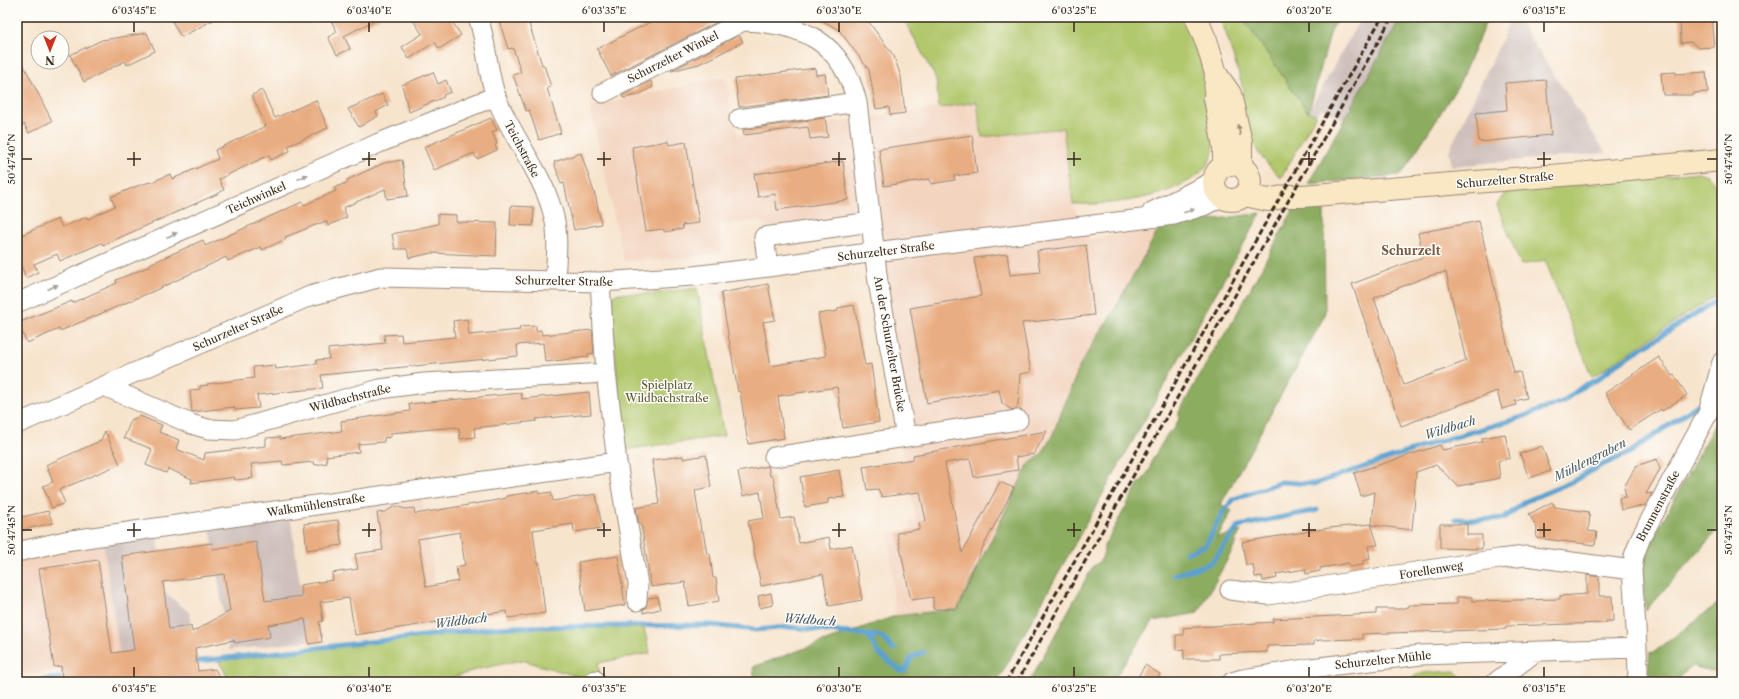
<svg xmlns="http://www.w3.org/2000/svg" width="1739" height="699" font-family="'Libre Caslon Text',serif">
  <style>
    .built { fill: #f3d4bf }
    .industrial { fill: #cfc0bb }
    .green { fill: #b1c86d; stroke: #767946 }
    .forest { fill: #8cac60; stroke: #646b3f }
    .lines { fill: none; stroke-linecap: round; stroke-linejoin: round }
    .stream { stroke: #5aa1d0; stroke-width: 5 }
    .building { fill: #e9ad82; fill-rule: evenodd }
    .street-casing { stroke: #998776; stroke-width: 21 }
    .secondary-casing { stroke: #998776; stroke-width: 24 }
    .street { stroke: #fff; stroke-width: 19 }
    .secondary { stroke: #fae7c3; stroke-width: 22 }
    .rail { stroke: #3b2a1e; stroke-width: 3; stroke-dasharray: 6 3; stroke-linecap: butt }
    .oneway { fill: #9a8870 }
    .oneway2 { fill: #a79f9a }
    .ticks { fill: none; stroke: #3b2a1e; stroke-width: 1.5 }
    .labels { text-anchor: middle; stroke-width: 3; stroke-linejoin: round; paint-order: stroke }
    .street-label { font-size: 11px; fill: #3b2a1e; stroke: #fdfcf7 }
    .park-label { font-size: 11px; fill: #5e5936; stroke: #fdfcf7 }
    .neighbourhood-label { font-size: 12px; font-weight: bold; fill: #785841; stroke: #fdfcf7 }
    .water-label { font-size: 12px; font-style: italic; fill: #475a65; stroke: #fdfcf7 }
    .neatline { fill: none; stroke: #3b2a1e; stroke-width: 1.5 }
    .ticks-label { font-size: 10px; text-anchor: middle; fill: #3b2a1e }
  </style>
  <rect width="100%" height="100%" fill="#fdfcf7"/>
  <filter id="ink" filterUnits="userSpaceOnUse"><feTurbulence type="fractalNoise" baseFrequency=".025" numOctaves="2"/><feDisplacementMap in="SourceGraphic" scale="8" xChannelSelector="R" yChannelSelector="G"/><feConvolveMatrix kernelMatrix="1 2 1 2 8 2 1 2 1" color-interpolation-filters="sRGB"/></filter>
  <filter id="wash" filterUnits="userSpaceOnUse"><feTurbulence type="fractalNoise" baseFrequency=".012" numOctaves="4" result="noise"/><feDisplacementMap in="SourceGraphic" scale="16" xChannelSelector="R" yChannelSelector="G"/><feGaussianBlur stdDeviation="0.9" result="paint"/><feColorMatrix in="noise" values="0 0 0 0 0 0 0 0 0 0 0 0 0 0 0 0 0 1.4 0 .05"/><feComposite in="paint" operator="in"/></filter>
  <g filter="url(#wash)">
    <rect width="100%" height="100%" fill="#f7e4cd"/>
    <path class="built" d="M724 77 738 136 977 102 982 137 1063 128 1073 204 1089 239 1160 227 1113 312 1081 363 1052 436 1042 454 1028 465 957 609 895 616 889 533 911 529 910 522 916 521 859 216 767 227 765 223 759 220 718 226 722 253 685 258 624 261 590 106Z
      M422 495 438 603 430 613 432 627 387 632 368 503Z
      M103 542 121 663 17 676V559Z"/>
    <path class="industrial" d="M1361 17H1401L1344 120 1321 108 1316 115 1309 111Z
      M1511 17H1516L1606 153 1452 166 1449 151 1496 52Z
      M290 514 308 641 229 650 210 526Z
      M157 535 165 593 189 612 197 660 175 663H121L103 542Z"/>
    <path class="green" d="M903 17H1187L1202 60 1209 95 1203 97C1207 109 1217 145 1212 156 1196 197 1110 206 1073 204L1063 128 982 137 977 102 939 108 936 79Z
      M1219 17H1246V23L1307 111 1316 115 1281 178C1250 147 1247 137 1241 94L1244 91 1226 33Z
      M1698 172 1707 175 1714 182 1722 257V291L1592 377 1545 260 1521 265 1497 205 1505 193Z
      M697 288 724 436 623 450 611 299 613 296 619 293 647 294Z
      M644 628 650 653 598 663 600 679 590 680 522 660 479 669 438 682H230L219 661 494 629Z
      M1455 671 1465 682H1407L1419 673Z"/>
    <path class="forest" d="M1246 17H1338L1331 31 1309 111H1307L1246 23Z
      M1401 17H1488L1459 84 1401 175 1308 184Z
      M1324 208 1325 315 1221 504 1232 511 1217 538 1241 531 1234 543 1237 542 1198 613 1153 621 1112 682H1029L1093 566C1102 562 1104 555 1104 546L1139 483 1143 480 1150 469 1151 462 1168 433 1174 429 1179 419V412L1218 343 1228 330 1293 210Z
      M1261 213 997 682H755L753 667 895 616 957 609 1028 465 1042 454 1052 436 1081 363 1113 312 1160 227Z
      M1722 410V525L1646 610 1642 576 1648 549Z
      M1722 600V680L1715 672 1692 666 1674 682H1647L1650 652 1653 653Z"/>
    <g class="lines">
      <path class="stream" d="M1456 519 1479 520 1505 518 1524 502 1576 480 1598 467 1629 453 1706 399
        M1186 553 1206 545 1223 512 1234 499 1281 482 1314 484 1434 443 1519 418 1562 402 1585 385 1597 380 1612 367 1722 297
        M1174 575 1206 565 1212 562 1239 526 1317 510
        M868 635 878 653 901 671H905L912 657 924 652
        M191 662 493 628 518 627 711 625 756 630 788 627 878 636 886 640 892 649H895
        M25 682 68 677"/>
    </g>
    <g id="blocks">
      <path class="building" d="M170 17H219L181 37Z
        M329 17H381L344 36 350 49 337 55 328 37 337 32Z
        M411 17H449L461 35 439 49 435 42 409 59 402 47 422 34Z
        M498 17H527L542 65H544L551 87 547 88 561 133 539 140 529 110 526 111 513 75 521 72 513 48 508 49Z
        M660 17H727L611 76 597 49Z
        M816 17H865L894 56 901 77 905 113 890 115 889 107 876 109 869 70 839 30Z
        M1680 17H1711L1714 47 1699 48 1691 42 1681 43Z
        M147 33 155 51 127 65 125 61 84 82 70 55 102 40Z
        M739 35 743 42 699 64 671 71Z
        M17 52 52 121 29 133 24 124 22 126 17 115Z
        M815 68 816 75 825 74 828 95 739 107 735 79Z
        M433 72 438 84 446 80 451 92 443 95 444 97 409 112 402 85Z
        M1676 72V74L1706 72 1708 92 1694 93V95H1663L1661 73Z
        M1546 80 1551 135 1479 142 1476 113 1507 110 1505 83Z
        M651 81 653 87 638 95 623 98 622 96Z
        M262 90 275 118 316 100 328 128 288 146 290 151 271 160 269 155 219 179 224 190 217 194 103 245 102 243 60 261 57 254 34 264 38 272 26 278 17 256V237L58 219 62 227 87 217 88 219 115 206 111 197 137 186 150 182V183L170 174 172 179 218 159 215 150 266 126 252 95Z
        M382 94 388 105 376 112 378 116 359 127 348 109Z
        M491 118 497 130 492 132 497 144 495 145 497 150 477 159 474 153 434 170 424 147Z
        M825 118 828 137 810 139 808 127 744 135 743 130Z
        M972 135 977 173 954 176 955 180 931 184 930 179 884 186 879 149Z
        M668 141 669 145 686 142 699 223 682 225 683 229 664 232V229L646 231 632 147Z
        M581 153 596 198 601 224 574 230 564 183 561 184 554 162Z
        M402 160 408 196 387 199 385 189 343 208 347 217 328 226 326 221 285 237 286 239 262 250 261 247 228 261 226 257 156 290 60 331 59 329 27 343 18 323 72 301V303L117 283 116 280 150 266V264L203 240 205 246 302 202 304 205 336 191 334 188 348 182 347 180 384 163Z
        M843 161 848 200 777 210 775 194 758 197 754 174Z
        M511 206 534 207 533 226 510 225Z
        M438 214 456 215V222L497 223 496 256 432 253 409 258 407 249H395L392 234 438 224Z
        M1479 221 1514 373 1520 372 1527 398 1515 401 1516 405 1502 409 1497 391 1401 426 1352 284 1423 257 1418 233ZM1446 272 1466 361 1404 385 1374 298 1428 276Z
        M1086 245 1094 315 1022 323 1031 372 1020 374 1018 405 1016 409 1012 410 1002 403 999 390 927 403 910 308 981 296 974 258 1007 254 1010 275 1040 272 1037 251Z
        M768 284 775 320 763 322 771 366 826 356 818 314 838 311V308L854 305 865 365 871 364 879 422 843 428 837 387 778 396 784 438 748 444 740 391 738 392 721 293Z
        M467 319 469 335 520 330 519 327 536 326V331L541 330 542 335 592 330 594 353 588 354V357L545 362 543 343 517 345 518 356 321 375 323 388 257 395 259 408 235 410 234 407 192 412 190 390 200 389V386L208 385 207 384 254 378 253 367 275 365 276 369 317 364 316 360 329 359 328 349 385 343 384 335 401 334 402 342 455 337 453 321Z
        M1659 357 1672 376 1674 375 1687 395 1662 411 1661 409 1629 430 1605 393Z
        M589 392 591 414 536 419 537 421 474 428 475 437 460 439 459 428H456V427L391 433V437L384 438V442L358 444 359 452 326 456 327 463 315 465 314 462 283 465 282 461 251 464 253 478 235 480 234 477 191 483 192 479 168 469 166 473 146 465 152 449 124 438 131 420 140 416 162 425 159 432 179 440 176 449 204 460 205 453 266 446V438L280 437V439L342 431 341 421 410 411 409 404 521 393 522 399Z
        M105 431 120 464 59 490 65 503 52 508 43 486 53 482 46 465 100 441V442Z
        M1047 431 1034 454 1016 457 1018 470 974 477 970 459 945 463 962 553 1000 482 1014 488 982 549 957 609H933V597L911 600 897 533 920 529 919 523 926 521 920 492 882 497 878 489 867 490 863 467 914 459 913 455Z
        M1505 434 1510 458 1498 461 1500 478 1458 486 1436 465 1416 472 1414 498H1415L1412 530 1372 525 1375 492 1361 496 1354 473 1440 445 1442 450 1482 442V438Z
        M1542 446 1551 471 1529 478 1520 454Z
        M706 455 711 487 695 490 701 531H703L707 554H710L713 578H716L719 601 689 606 685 582 651 587 641 523H639L636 508 659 504 652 460 683 456V459Z
        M1657 459 1660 469 1646 494 1652 493 1646 505 1621 510 1619 498 1626 497 1624 487 1636 466Z
        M768 466 770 476H773L781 519 794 517 799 543 829 537 831 549 852 545 862 600 829 606 823 574 761 586 748 521 764 518 760 492 743 496 738 472Z
        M839 470 844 497 828 499V503L805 507 800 477Z
        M539 491V494L551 492 553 501 596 494 602 528 574 532 573 524 533 530 537 562H539L545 613 508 618 507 611 355 635 349 598 320 602 323 621 319 622 322 642 309 644 305 619 268 625 270 637 235 643 234 640 195 648 198 671 215 669 222 682H62L61 666 54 667 39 569 98 560 112 653 134 650 122 556 212 543 213 549 256 542 265 601 302 596 300 585 333 580 332 573 358 569 355 554 383 550 377 513 385 512 395 506 406 509 414 508 415 514 492 501 506 498V496ZM460 532 465 565 456 567 458 581 426 587 418 539ZM224 574 230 611 192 632 191 626 169 629 163 582Z
        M1552 502 1555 507 1589 512 1588 515 1590 516 1588 531 1597 532 1595 545 1536 538 1537 528 1529 514Z
        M48 511 53 523 17 531V518Z
        M338 520 342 545 307 550 304 524Z
        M1371 524 1378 545 1368 546 1370 559 1363 561V565L1349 567V563L1320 568V571L1306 574 1305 569 1276 574 1277 578 1263 581 1262 576 1255 577 1253 565H1246L1242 542 1329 528Z
        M1440 524H1467V535H1482V549L1440 548Z
        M618 556 625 605 585 611 578 562Z
        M1587 575 1599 577V596H1612L1613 621H1606V623L1506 626V629L1362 634V639L1321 640 1314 641V645L1267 646V652L1219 654V659H1184V649L1176 650V635H1184L1183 628 1273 622V619L1376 614V609H1400L1409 607V605L1457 604V597H1472V601L1560 599V596L1587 594Z
        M771 593 773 605 760 608 758 596Z
        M657 597 660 609 643 613V610L646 607 648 598Z
        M1145 665 1160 674 1155 682H1135Z"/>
    </g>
  </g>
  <g filter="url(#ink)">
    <use href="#blocks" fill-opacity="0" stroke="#998776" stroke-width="1"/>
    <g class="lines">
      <defs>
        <path id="street" d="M478 17C487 43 487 72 496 97 512 138 544 174 554 217 559 238 556 260 555 281
          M741 17 743 21C802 23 842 41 857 102L878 282 906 437 774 457
          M603 93 743 21
          M739 119 857 102
          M1152 212 1214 181
          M768 267 764 237 871 222
          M600 282 606 373 617 462 638 584 637 601
          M17 303 379 143 496 96
          M104 386 191 424 208 429 235 430 380 389 424 383 606 373
          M17 424 310 296 381 277 600 282 693 276 768 267 875 252 1174 215 1203 206 1221 197
          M906 437 1018 420
          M17 552 65 541 617 462
          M1230 590 1268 595 1499 559 1526 556 1632 570
          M595 680V682
          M1232 682 1243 679 1311 668 1421 655 1637 648
          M1496 682 1535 652
          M1637 682 1638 671 1636 628 1632 570 1634 556 1641 537 1708 413 1722 362"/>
        <path id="secondary" d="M1196 17 1208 46 1216 74 1215 98 1224 147V166
          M1216 74 1230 94 1241 142V166
          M1214 182a18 18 0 1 1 36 0a18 18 0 1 1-36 0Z
          M1245 195 1268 200 1287 196H1302L1587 173 1722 160"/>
      </defs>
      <use href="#street" class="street-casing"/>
      <use href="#secondary" class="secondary-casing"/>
      <use href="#street" class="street"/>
      <use href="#secondary" class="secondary"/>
      <path class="rail" d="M1006 682 1382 17
        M1017 682 1392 17"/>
    </g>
    <defs><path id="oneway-solid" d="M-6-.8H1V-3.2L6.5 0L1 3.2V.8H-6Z"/></defs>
    <use class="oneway" href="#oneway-solid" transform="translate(1239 130) rotate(-103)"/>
    <g class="oneway2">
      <use href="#oneway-solid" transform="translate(303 177) rotate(-24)"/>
      <use href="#oneway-solid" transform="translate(1189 211) rotate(-17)"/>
      <use href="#oneway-solid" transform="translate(172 235) rotate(-24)"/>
      <use href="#oneway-solid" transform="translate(53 287) rotate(-24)"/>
    </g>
  </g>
  <path class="ticks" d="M134 22V32M369 22V32M604 22V32M839 22V32M1074 22V32M1309 22V32M1544 22V32M134 152V166M369 152V166M604 152V166M839 152V166M1074 152V166M1309 152V166M1544 152V166M22 159H32M127 159H141M362 159H376M597 159H611M832 159H846M1067 159H1081M1302 159H1316M1537 159H1551M1707 159H1717M134 523V537M369 523V537M604 523V537M839 523V537M1074 523V537M1309 523V537M1544 523V537M22 530H32M127 530H141M362 530H376M597 530H611M832 530H846M1067 530H1081M1302 530H1316M1537 530H1551M1707 530H1717M134 667V677M369 667V677M604 667V677M839 667V677M1074 667V677M1309 667V677M1544 667V677"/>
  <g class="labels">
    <g class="street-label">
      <text transform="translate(673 57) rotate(-27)" y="4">Schurzelter Winkel</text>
      <text transform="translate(522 149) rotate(62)" y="4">Teichstraße</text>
      <text transform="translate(1505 180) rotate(-5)" y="4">Schurzelter Straße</text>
      <text transform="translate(256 198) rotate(-24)" y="4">Teichwinkel</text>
      <text transform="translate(886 251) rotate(-7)" y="4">Schurzelter Straße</text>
      <text transform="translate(564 281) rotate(1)" y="4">Schurzelter Straße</text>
      <text transform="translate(238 328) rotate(-24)" y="4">Schurzelter Straße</text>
      <text transform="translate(890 344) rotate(80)" y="4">An der Schurzelter Brücke</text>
      <text transform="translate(350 398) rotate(-14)" y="4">Wildbachstraße</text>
      <text transform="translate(316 505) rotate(-9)" y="4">Walkmühlenstraße</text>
      <text transform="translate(1658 506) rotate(-62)" y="4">Brunnenstraße</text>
      <text transform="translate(1431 570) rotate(-9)" y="4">Forellenweg</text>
      <text transform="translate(1383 660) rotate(-6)" y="4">Schurzelter Mühle</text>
    </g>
    <g class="park-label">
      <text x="667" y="389">Spielplatz<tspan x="667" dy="13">Wildbachstraße</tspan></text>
    </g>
    <g class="neighbourhood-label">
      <text x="1411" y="255">Schurzelt</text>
    </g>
    <g class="water-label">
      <text transform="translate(1450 428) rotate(-17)" y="4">Wildbach</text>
      <text transform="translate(1590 460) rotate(-27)" y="4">Mühlengraben</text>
      <text transform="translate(810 620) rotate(4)" y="4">Wildbach</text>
      <text transform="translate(461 621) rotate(-7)" y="4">Wildbach</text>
    </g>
  </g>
  <rect width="1739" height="699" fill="none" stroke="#fdfcf7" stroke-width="44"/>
  <g transform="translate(50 50) rotate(180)"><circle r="19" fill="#fdfcf7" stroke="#afa8a0"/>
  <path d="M0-3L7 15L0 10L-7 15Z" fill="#c8321e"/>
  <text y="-6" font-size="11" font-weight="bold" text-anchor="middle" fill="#3b2a1e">N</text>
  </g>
  <rect x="22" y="22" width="1695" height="655" class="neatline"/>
  <g class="ticks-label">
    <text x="134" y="14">6°03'45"E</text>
    <text x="369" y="14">6°03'40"E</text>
    <text x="604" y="14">6°03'35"E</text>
    <text x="839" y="14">6°03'30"E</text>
    <text x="1074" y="14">6°03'25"E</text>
    <text x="1309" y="14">6°03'20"E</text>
    <text x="1544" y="14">6°03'15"E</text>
    <text transform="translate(1728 159) rotate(-90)" y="4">50°47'40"N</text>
    <text transform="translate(11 159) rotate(-90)" y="4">50°47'40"N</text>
    <text transform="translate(1728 530) rotate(-90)" y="4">50°47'45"N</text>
    <text transform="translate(11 530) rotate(-90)" y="4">50°47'45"N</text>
    <text x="134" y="692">6°03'45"E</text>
    <text x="369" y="692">6°03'40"E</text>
    <text x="604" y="692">6°03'35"E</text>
    <text x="839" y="692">6°03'30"E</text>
    <text x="1074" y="692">6°03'25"E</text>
    <text x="1309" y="692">6°03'20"E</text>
    <text x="1544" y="692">6°03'15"E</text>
  </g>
</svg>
